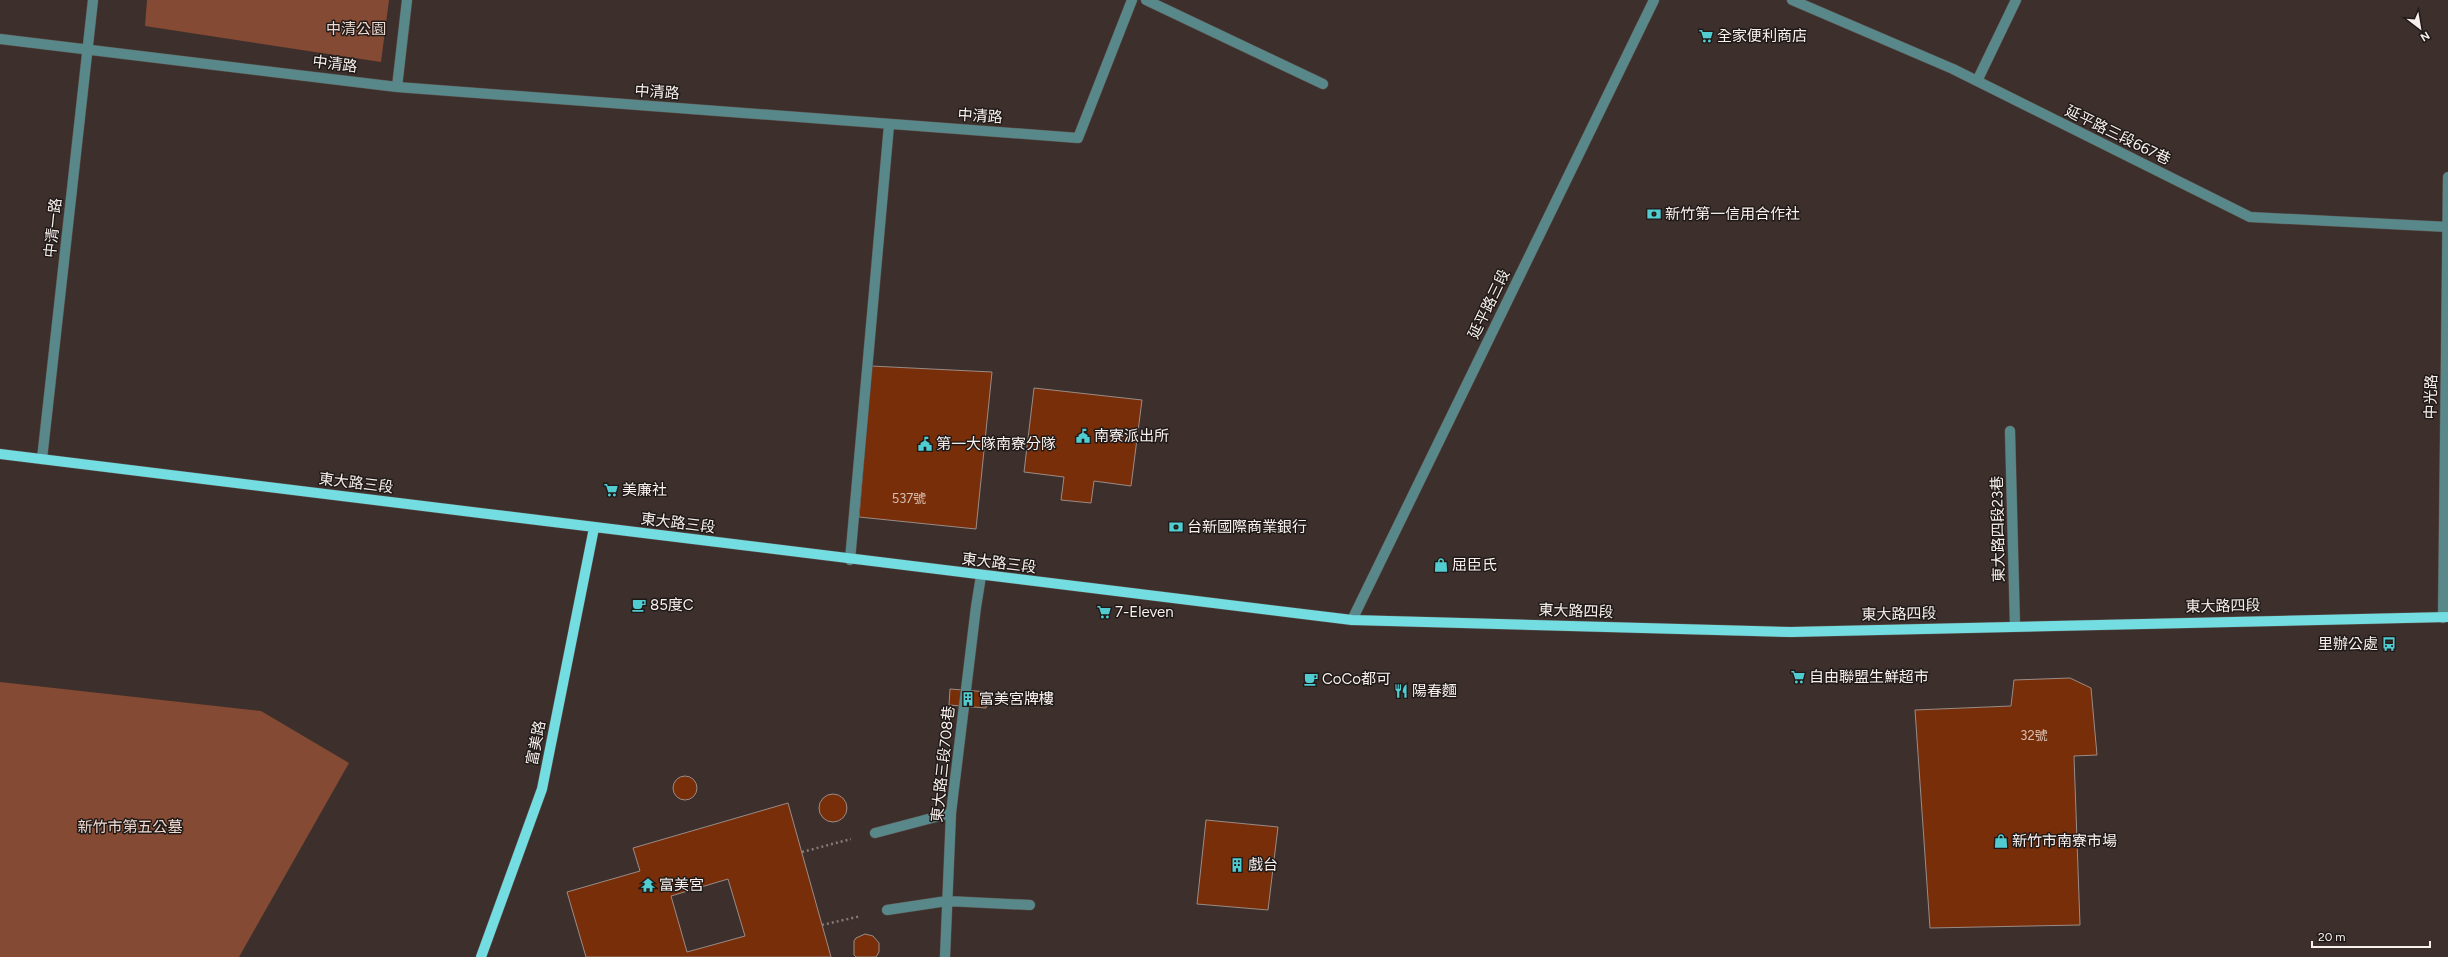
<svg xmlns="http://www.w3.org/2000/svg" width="2448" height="957" font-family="Figtree,'Noto Sans TC',sans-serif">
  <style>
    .green { fill: #854a33 }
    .building { fill: #792e0a; stroke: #9a8b86; fill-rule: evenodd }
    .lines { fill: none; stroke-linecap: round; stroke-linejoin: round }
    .minor-casing { stroke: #5b4f4b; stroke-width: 11 }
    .major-casing { stroke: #5b4f4b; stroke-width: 11 }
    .path { stroke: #867b77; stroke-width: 2.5; stroke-dasharray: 2 3; stroke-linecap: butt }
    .minor { stroke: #59888a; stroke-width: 10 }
    .major { stroke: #74dde1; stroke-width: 10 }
    .labels { text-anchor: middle; stroke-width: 3; stroke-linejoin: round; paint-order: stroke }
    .number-label { font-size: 13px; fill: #d8c0b4 }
    .park-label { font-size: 15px; fill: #efd8cf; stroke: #1f1a18 }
    .poi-label { font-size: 15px; fill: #f8f0ed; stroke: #1f1a18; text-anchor: start }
    .street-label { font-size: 15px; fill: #f8f0ed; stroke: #1f1a18 }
  </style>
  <rect width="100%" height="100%" fill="#3d302c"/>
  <path class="green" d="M147 0H389L381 62 145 26Z
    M0 682 261 711 349 763 239 957H0Z"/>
  <path class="building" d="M871 366 992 372 976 529 859 517Z
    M1034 388 1142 400 1131 486 1094 481 1091 503 1061 500 1064 477 1024 472Z
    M2070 678 2091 688 2097 755 2074 756 2080 925 1930 928 1915 710 2011 706 2014 680Z
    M950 689 988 692 986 708 949 705Z
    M673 788a12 12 0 1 1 24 0a12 12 0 1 1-24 0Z
    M819 808a14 14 0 1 1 28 0a14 14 0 1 1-28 0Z
    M788 803 831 957H586L567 892 640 871 633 848ZM728 879 745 936 687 952 671 896Z
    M1206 820 1278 827 1268 910 1197 904Z
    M865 934 873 936 879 943V952L876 957H856L854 955V941L856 938Z"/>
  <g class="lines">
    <defs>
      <path id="minor" d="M1146 0 1323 84
        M1792 0 1953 69 2250 217 2448 227
        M0 39 397 87 1078 138 1132 0
        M1977 81 2016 0
        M397 87 407 0
        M2010 431 2015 626
        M42 459 93 0
        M850 560 889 125
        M2443 618 2448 177
        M1352 620 1654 0
        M875 833 951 813
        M887 910 947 901 1030 905
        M945 957 951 813 976 607 981 576"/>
      <path id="major" d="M0 454 1352 620 1791 632 2448 617
        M481 957 542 789 594 528"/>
    </defs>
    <use href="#minor" class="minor-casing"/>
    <use href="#major" class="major-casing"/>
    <path class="path" d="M802 852 851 839
      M822 925 861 916"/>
    <use href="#minor" class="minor"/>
    <use href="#major" class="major"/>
  </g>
  <defs>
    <symbol id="supermarket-bare" viewBox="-9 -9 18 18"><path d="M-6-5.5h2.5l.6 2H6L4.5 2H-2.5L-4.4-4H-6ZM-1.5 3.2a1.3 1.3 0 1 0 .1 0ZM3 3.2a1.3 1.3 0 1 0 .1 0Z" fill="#51ccd1" stroke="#1f1a18" stroke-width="2.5" paint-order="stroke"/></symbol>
    <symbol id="bank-bare" viewBox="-9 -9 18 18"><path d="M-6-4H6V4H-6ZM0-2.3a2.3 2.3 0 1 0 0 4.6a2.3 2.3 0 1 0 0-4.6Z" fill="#51ccd1" stroke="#1f1a18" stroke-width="2.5" paint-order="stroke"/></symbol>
    <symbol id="civic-bare" viewBox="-9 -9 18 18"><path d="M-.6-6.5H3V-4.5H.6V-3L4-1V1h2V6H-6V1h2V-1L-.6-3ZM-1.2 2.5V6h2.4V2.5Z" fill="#51ccd1" stroke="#1f1a18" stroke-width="2.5" paint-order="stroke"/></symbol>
    <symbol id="shop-bare" viewBox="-9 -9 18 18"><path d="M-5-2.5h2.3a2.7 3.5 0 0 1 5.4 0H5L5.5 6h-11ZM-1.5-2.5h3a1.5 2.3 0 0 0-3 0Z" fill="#51ccd1" stroke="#1f1a18" stroke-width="2.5" paint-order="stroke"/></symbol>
    <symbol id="cafe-bare" viewBox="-9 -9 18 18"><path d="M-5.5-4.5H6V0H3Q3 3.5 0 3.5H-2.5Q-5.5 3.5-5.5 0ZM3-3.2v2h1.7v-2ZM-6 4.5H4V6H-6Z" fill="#51ccd1" stroke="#1f1a18" stroke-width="2.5" paint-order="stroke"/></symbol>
    <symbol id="bus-bare" viewBox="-9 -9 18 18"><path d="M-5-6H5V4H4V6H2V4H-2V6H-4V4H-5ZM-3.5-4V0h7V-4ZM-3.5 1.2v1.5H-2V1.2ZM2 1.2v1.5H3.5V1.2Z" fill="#51ccd1" stroke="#1f1a18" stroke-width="2.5" paint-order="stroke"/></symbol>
    <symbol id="restaurant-bare" viewBox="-9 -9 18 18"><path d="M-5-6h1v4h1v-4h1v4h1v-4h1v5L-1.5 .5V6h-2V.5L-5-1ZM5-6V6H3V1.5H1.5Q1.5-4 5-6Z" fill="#51ccd1" stroke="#1f1a18" stroke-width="2.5" paint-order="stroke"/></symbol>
    <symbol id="building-bare" viewBox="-9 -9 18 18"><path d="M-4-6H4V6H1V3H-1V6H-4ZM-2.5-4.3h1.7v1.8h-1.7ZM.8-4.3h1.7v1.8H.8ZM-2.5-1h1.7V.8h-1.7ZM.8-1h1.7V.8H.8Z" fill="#51ccd1" stroke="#1f1a18" stroke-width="2.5" paint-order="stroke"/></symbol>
    <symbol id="temple-bare" viewBox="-9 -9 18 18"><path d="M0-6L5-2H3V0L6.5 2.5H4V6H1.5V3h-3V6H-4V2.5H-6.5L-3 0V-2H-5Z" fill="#51ccd1" stroke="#1f1a18" stroke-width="2.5" paint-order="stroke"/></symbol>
  </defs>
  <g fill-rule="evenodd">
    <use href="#supermarket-bare" x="1696" y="26" width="20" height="20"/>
    <use href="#bank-bare" x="1644" y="204" width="20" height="20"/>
    <use href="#civic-bare" x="1073" y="426" width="20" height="20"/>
    <use href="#civic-bare" x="915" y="434" width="20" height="20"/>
    <use href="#supermarket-bare" x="601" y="480" width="20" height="20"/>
    <use href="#bank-bare" x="1166" y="517" width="20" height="20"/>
    <use href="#shop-bare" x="1431" y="555" width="20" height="20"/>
    <use href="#cafe-bare" x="629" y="595" width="20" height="20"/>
    <use href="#supermarket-bare" x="1094" y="602" width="20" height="20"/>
    <use href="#bus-bare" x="2379" y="634" width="20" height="20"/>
    <use href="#supermarket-bare" x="1788" y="667" width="20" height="20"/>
    <use href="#cafe-bare" x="1301" y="669" width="20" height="20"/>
    <use href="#restaurant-bare" x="1391" y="681" width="20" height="20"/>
    <use href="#building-bare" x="958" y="689" width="20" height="20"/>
    <use href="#shop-bare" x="1991" y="831" width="20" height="20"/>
    <use href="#building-bare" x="1227" y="855" width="20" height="20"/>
    <use href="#temple-bare" x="638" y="875" width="20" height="20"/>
  </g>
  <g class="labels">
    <g class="number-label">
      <text x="909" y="503">537號</text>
      <text x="2034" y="740">32號</text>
    </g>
    <g class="park-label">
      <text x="356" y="34">中清公園</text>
      <text x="130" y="832">新竹市第五公墓</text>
    </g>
    <g class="poi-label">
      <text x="1717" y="41">全家便利商店</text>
      <text x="1665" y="219">新竹第一信用合作社</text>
      <text x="1094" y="441">南寮派出所</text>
      <text x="936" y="449">第一大隊南寮分隊</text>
      <text x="622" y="495">美廉社</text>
      <text x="1187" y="532">台新國際商業銀行</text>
      <text x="1452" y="570">屈臣氏</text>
      <text x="650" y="610">85度C</text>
      <text x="1115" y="617">7-Eleven</text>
      <text x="2378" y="649" text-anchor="end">里辦公處</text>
      <text x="1809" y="682">自由聯盟生鮮超市</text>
      <text x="1322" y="684">CoCo都可</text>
      <text x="1412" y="696">陽春麵</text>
      <text x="979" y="704">富美宮牌樓</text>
      <text x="2012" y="846">新竹市南寮市場</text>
      <text x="1248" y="870">戲台</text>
      <text x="659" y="890">富美宮</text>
    </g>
    <g class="street-label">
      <text transform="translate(335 64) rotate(7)" y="5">中清路</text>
      <text transform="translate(657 92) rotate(4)" y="5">中清路</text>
      <text transform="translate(980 116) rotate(4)" y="5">中清路</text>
      <text transform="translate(2118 135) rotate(26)" y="5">延平路三段667巷</text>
      <text transform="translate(53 228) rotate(-84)" y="5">中清一路</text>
      <text transform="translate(1489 304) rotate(-64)" y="5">延平路三段</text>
      <text transform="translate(2431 397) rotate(-89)" y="5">中光路</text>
      <text transform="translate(356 483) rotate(7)" y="5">東大路三段</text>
      <text transform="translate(678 523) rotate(7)" y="5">東大路三段</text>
      <text transform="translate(1998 529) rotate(-91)" y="5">東大路四段23巷</text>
      <text transform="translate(999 563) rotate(7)" y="5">東大路三段</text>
      <text transform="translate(2223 606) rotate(-1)" y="5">東大路四段</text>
      <text transform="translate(1576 611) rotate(2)" y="5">東大路四段</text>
      <text transform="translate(1899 614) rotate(-1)" y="5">東大路四段</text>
      <text transform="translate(536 743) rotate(-79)" y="5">富美路</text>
      <text transform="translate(943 764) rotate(-84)" y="5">東大路三段708巷</text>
    </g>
  </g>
  <g transform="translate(2420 28) rotate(149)" stroke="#1f1a18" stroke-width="3" paint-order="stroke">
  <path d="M0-3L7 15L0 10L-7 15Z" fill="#f8f0ed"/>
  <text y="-6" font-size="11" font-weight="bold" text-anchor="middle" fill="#f8f0ed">N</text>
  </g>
  <path d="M2312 941v6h118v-6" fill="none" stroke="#f8f0ed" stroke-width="2"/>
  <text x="2318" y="941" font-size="12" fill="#f8f0ed" stroke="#1f1a18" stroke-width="3" paint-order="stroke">20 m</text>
</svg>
